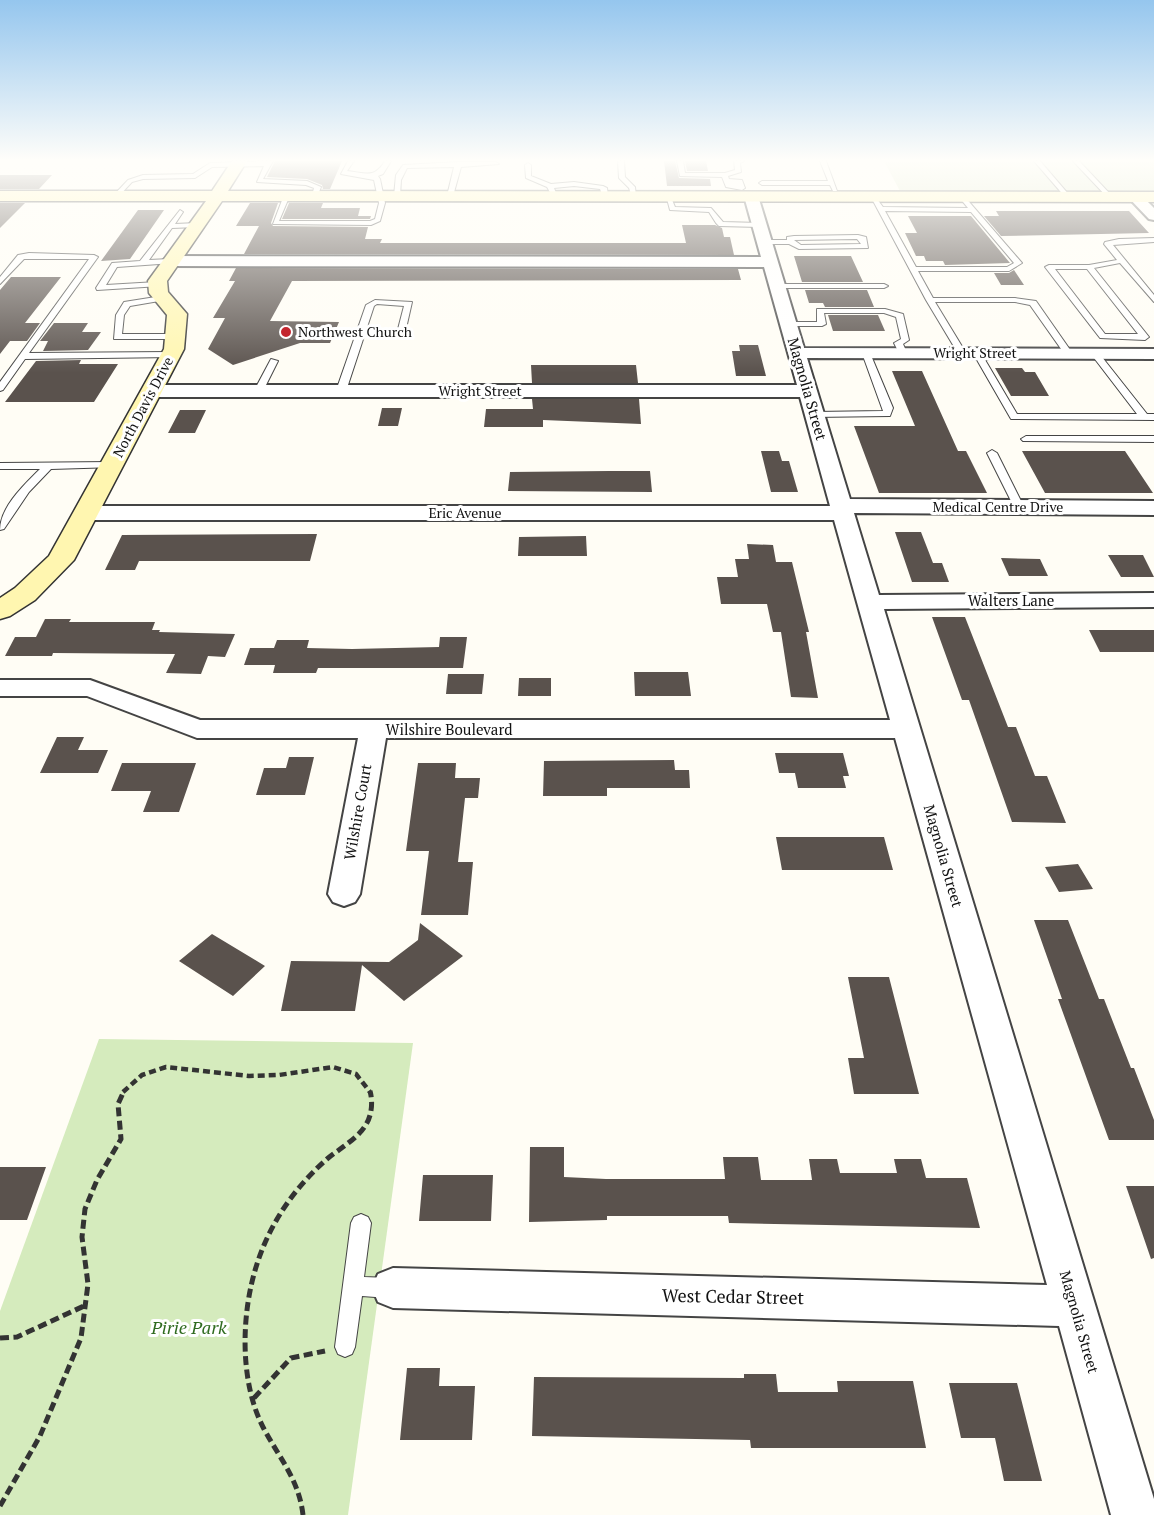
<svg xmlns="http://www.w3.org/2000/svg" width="1154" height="1515" font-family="'PT Serif',serif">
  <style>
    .green { fill: #d5ebbd }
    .cemetery { fill: #d9e3c4 }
    .building { fill: #5a524d }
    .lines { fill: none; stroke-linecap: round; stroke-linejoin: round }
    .lane-casing { stroke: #444; stroke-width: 2 }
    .street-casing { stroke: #444; stroke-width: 4 }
    .secondary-casing { stroke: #333; stroke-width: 3 }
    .path-far1 { stroke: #333; stroke-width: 4.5; stroke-dasharray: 7 4; stroke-linecap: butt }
    .path { stroke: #333; stroke-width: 5; stroke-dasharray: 9 4.5; stroke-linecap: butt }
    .lane { fill: #fff; fill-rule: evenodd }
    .street { fill: #fff; fill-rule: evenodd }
    .secondary { fill: #fff6b0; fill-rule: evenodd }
    .poi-dot { fill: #c4262e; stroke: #fff; stroke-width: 2 }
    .labels { text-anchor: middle; stroke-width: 6; stroke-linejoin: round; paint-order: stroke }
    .far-poi-label { font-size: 14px; fill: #111; stroke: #fff; text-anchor: start }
    .far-street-label { font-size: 14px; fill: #111; stroke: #fff }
    .street-label { font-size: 15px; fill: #111; stroke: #fff }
    .near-street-label { font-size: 18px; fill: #111; stroke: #fff }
    .near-park-label { font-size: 18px; font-style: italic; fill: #2f6b1f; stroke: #fff }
  </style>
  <rect width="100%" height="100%" fill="#fffdf5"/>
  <path class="green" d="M99 1039 413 1043 348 1515H0V1311Z"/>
  <path class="cemetery" d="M884 161H1154V194L901 193Z"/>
  <path class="building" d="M275 161H342L330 189H323L322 185 307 179 267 177Z
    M664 161H675L679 178 710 179 711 186H667Z
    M685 161H706L708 171H687Z
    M0 175H52L39 189H0Z
    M0 203H25L0 228Z
    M250 203H278L271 223 273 226 368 227 365 239H382L380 243H686L682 225H715L722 228 724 237H730L734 255 244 254 259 226H236Z
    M289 203H323L321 208H360L358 216H371L370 219H282Z
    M138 210H164L130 259 101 261Z
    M996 211H1129L1149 233 1001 236 984 216H999Z
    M908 216H971L1010 263 945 265 943 261H926L924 256H916L905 233H917Z
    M794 256H851L863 282H802Z
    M236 268 738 269 741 280 292 281 270 321 339 322 330 343H300L233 365 208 349 225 318H213L235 281H229Z
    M1014 270 1024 285H1001L994 273H1009Z
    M11 277H61L25 323H40L27 341H10L0 354V290Z
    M805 290H867L874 307H825L823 303H809Z
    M828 315H878L885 331H833Z
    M54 323H88L82 332H101L88 350 43 351 48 341H40Z
    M739 345H758L766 376H736L732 351H740Z
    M81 360 79 364H118L94 402H5L36 361Z
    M531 365H636L638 383H532Z
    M995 368H1022L1025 372H1035L1049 396H1011Z
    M892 371H922L958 451H966L987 493H879L854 426H915Z
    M532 399H639L641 424 543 420V427H484L486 409H533Z
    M382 408H402L398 426H378Z
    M180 410H206L195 433H168Z
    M761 451H779L782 461H789L798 492H771Z
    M1022 451H1125L1153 493H1045Z
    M609 471H650L652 492 508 491 510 472Z
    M895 532H921L933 563H942L949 582H912Z
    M317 534 310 561H139L135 570H105L122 535Z
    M586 536 587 556H518L519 537Z
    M747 544 773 545 776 562H792L809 632H806L818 698 791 697 781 632H773L767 604H721L717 577H738L735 559H749Z
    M1108 555H1143L1154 577H1121Z
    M1001 558 1040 559 1048 576H1009Z
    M932 617H965L1008 727H1016L1035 776H1047L1066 823 1012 822 969 700H962Z
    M45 619H71L69 622H155L152 630H160L159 632 235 634 225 657 208 656 201 674 166 673 175 654 53 653 52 656H5L15 637H36Z
    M1089 630H1154V652H1100Z
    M440 637H467L463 668H318L316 673H273L275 665H244L250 648H274L277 640H309L307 648 352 649 439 647Z
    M634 672H688L691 696H635Z
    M448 674H484L482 694H446Z
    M519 678H551V696H518Z
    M57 737H84L78 750H108L98 773H40Z
    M775 753H843L849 776H843L846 788H798L795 773H779Z
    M289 757H314L305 795H256L264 768H286Z
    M674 760 675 770H689L690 788H607V796H543L544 761Z
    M122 763H196L179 812H143L151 791H111Z
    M418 763H456L455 778H480L478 798H465L458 862H473L468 915H421L429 851H406Z
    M776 837H884L893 870H782Z
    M1078 864 1093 889 1059 892 1045 867Z
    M1034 920H1068L1099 999H1104L1131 1068H1134L1154 1120V1140H1109L1058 999H1062Z
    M420 923 463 956 404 1001 362 965 355 1011H281L291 961 389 962 418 940Z
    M212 934 265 966 233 996 179 961Z
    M848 977H889L919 1094H854L848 1058H864Z
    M530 1147H564V1177L606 1179H725L723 1157H758L761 1180H812L809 1159H837L840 1173H897L894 1159H921L926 1178H967L980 1228 729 1223 728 1216H607V1220L529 1222Z
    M0 1167H46L27 1220H0Z
    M423 1175H493L491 1221H419Z
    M1126 1186H1154V1258L1151 1259Z
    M407 1368H440L439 1386H475L472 1440H400Z
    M744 1374H776L778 1392H838L837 1381H913L926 1448H751L750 1440 532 1436 534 1377 744 1378Z
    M949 1383H1017L1042 1481H1004L995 1438H961Z"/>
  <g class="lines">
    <defs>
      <path id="lane" d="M267 161H273L263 179 307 181 321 187 317 197 312 196 314 188 306 185 257 182 264 166 212 167 195 178 143 179 132 182 117 198 112 197 128 180 143 175 193 174 210 163Z
        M348 161H354L347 171C366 173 374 179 385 161H391L383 174 378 176 380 179 385 203 380 221 371 225 273 224 284 195 287 193 290 195 279 221H370L375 219 379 203 374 180 341 174Z
        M618 161H624L625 177 635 187 636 197H632L629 188 619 178Z
        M677 161H683L685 173H725L735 170 734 161H744L740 163 741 172 728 176 729 179 742 180 745 188 742 190 726 187 722 177 680 176Z
        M820 161H826L837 191H833L830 185H762L759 183 762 181H828Z
        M1034 161H1040L1070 196V198H1066Z
        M1073 161H1079L1112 196V198H1108Z
        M458 162H496L499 164 461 167 453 196 450 198 447 196 454 167 407 168 401 180 400 196 397 198 394 196 396 175 403 165Z
        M528 163 531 165V176L551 184 574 182 603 186 607 188 608 196 603 197 600 189 574 186 554 188 556 193 551 194 547 187 526 178 525 165Z
        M666 195H670L675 207 711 208 723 222 760 223 764 225 760 227 719 226 716 223 709 212 670 210Z
        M874 195 883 207 968 208 959 197 964 196 1022 263 1009 271H918L933 298H1015L1036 301 1073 354 1072 356H1066L1030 305 1015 302H935L966 353 959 355 926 300 871 197ZM885 211 971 212 1014 263 1007 267H916Z
        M180 210 183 212 175 224 197 223 201 225 197 227 172 228 149 260 170 259 174 261 173 263 117 267 106 285 157 282H160V286L97 290 96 288 112 263 140 261Z
        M858 235 866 237 868 248 799 249 789 244H764L760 242 764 240H787V237L794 236ZM857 239 861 244 801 245 794 240Z
        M1154 238V242L1113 245 1154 295V302L1120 263 1094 268 1149 337 1145 340 1100 338 1045 267 1049 265H1089L1117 260 1104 244 1105 242 1119 239ZM1055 269H1087L1138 334H1105Z
        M29 253 94 255 98 257 29 353 171 352 175 355 174 357 25 359 3 390 0 391V382L89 259H24L0 284V277L18 255Z
        M777 284H884L888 286 884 288H774L773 286Z
        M162 296 166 298 165 300 130 306 124 315 122 334H176L180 337 179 339H114L116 315 124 302Z
        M375 300 412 302 405 333 401 336 397 333 404 306 377 304 374 306 346 391 338 393 336 391 366 305Z
        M817 309H885L903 314 909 340 903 344 907 353 900 355 894 343 901 339 896 317 884 313H824L826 324 822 326H788L784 324 788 322H817Z
        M866 350 870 353 893 408 890 416 812 417V413L815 412 883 411 862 353Z
        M977 350 981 353 1017 414H1137L1091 354 1095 351 1098 352 1147 414H1154V420L1011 419 973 353Z
        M271 359 278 361 262 393H256L254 391Z
        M1026 436H1154V442L1023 441 1021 439Z
        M992 450 997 453 1024 507 1023 509 1019 510 1014 507 987 453Z
        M112 462 116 463V467L51 469 29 492 4 529 0 530C0 507 24 485 40 469H0V463Z
        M361 1214 368 1217 371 1223 364 1277 389 1278 396 1281 399 1288 396 1295 389 1298 362 1296 355 1347 352 1354 345 1357 338 1354 335 1347 351 1223 354 1217Z"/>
      <path id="street" d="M751 192 758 196 804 348 1154 349V359L807 358 850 499 1154 501V515L854 513 879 595 1154 593V607L884 609 1154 1499V1515H1111L1059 1326 393 1308 378 1302 372 1288 378 1274 393 1268 1047 1285 895 738H386L360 894 355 902 344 906 333 902 328 894 358 738H197L87 696H0V680H90L200 720H890L834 520H86L78 518 75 513 78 508 86 506H830L800 397H152L142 391 152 385H797L764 267 170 266 162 261 170 256 761 257 744 196Z
        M1135 193 1140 194 1154 208V220L1149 219 1128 197Z"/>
      <path id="secondary" d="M232 161H247L228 191 1154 192V202L222 201 167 281 168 292 187 314 184 349 74 560 35 600 10 616 0 619V598L15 588 49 556 164 349 167 315 149 293 148 281 206 201H0V191H212Z"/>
    </defs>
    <use href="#lane" class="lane-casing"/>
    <use href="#street" class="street-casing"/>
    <use href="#secondary" class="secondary-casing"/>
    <path class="path-far1" d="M123 1092 142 1075 166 1067 249 1076 279 1075 333 1067 356 1074 370 1092"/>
    <path class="path" d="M0 1338 17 1337 84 1306
      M254 1398 291 1358 325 1351
      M0 1506 40 1436 81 1338 88 1284 82 1237 85 1209 97 1180 121 1139 118 1104 124 1091
      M303 1515C299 1480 280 1459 264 1429 239 1382 241 1313 257 1264 270 1223 295 1187 327 1159 339 1149 357 1139 365 1126 372 1116 373 1102 370 1091"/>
    <use href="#lane" class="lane"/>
    <use href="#street" class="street"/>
    <use href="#secondary" class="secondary"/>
  </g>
  <linearGradient id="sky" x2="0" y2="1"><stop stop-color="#95c6ee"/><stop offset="0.43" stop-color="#fffefa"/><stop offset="1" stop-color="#fffefa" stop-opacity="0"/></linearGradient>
  <rect width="1154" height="373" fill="url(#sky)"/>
  <circle class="poi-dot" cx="286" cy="332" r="6"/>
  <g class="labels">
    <g class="far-poi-label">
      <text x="298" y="337">Northwest Church</text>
    </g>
    <g class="far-street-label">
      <text x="975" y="358">Wright Street</text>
      <text x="480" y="396">Wright Street</text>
      <text transform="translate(143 407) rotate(-62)" y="5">North Davis Drive</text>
      <text x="998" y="512">Medical Centre Drive</text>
      <text x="465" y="518">Eric Avenue</text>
    </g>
    <g class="street-label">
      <text transform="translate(807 389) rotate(74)" y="5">Magnolia Street</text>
      <text x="1011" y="606">Walters Lane</text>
      <text x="449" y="735">Wilshire Boulevard</text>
      <text transform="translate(358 812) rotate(-80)" y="5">Wilshire Court</text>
      <text transform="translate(943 856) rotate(74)" y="5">Magnolia Street</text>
      <text transform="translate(1079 1322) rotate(74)" y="5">Magnolia Street</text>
    </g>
    <g class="near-street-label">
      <text transform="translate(733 1297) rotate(1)" y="6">West Cedar Street</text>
    </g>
    <g class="near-park-label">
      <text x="189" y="1334">Pirie Park</text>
    </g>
  </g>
</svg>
